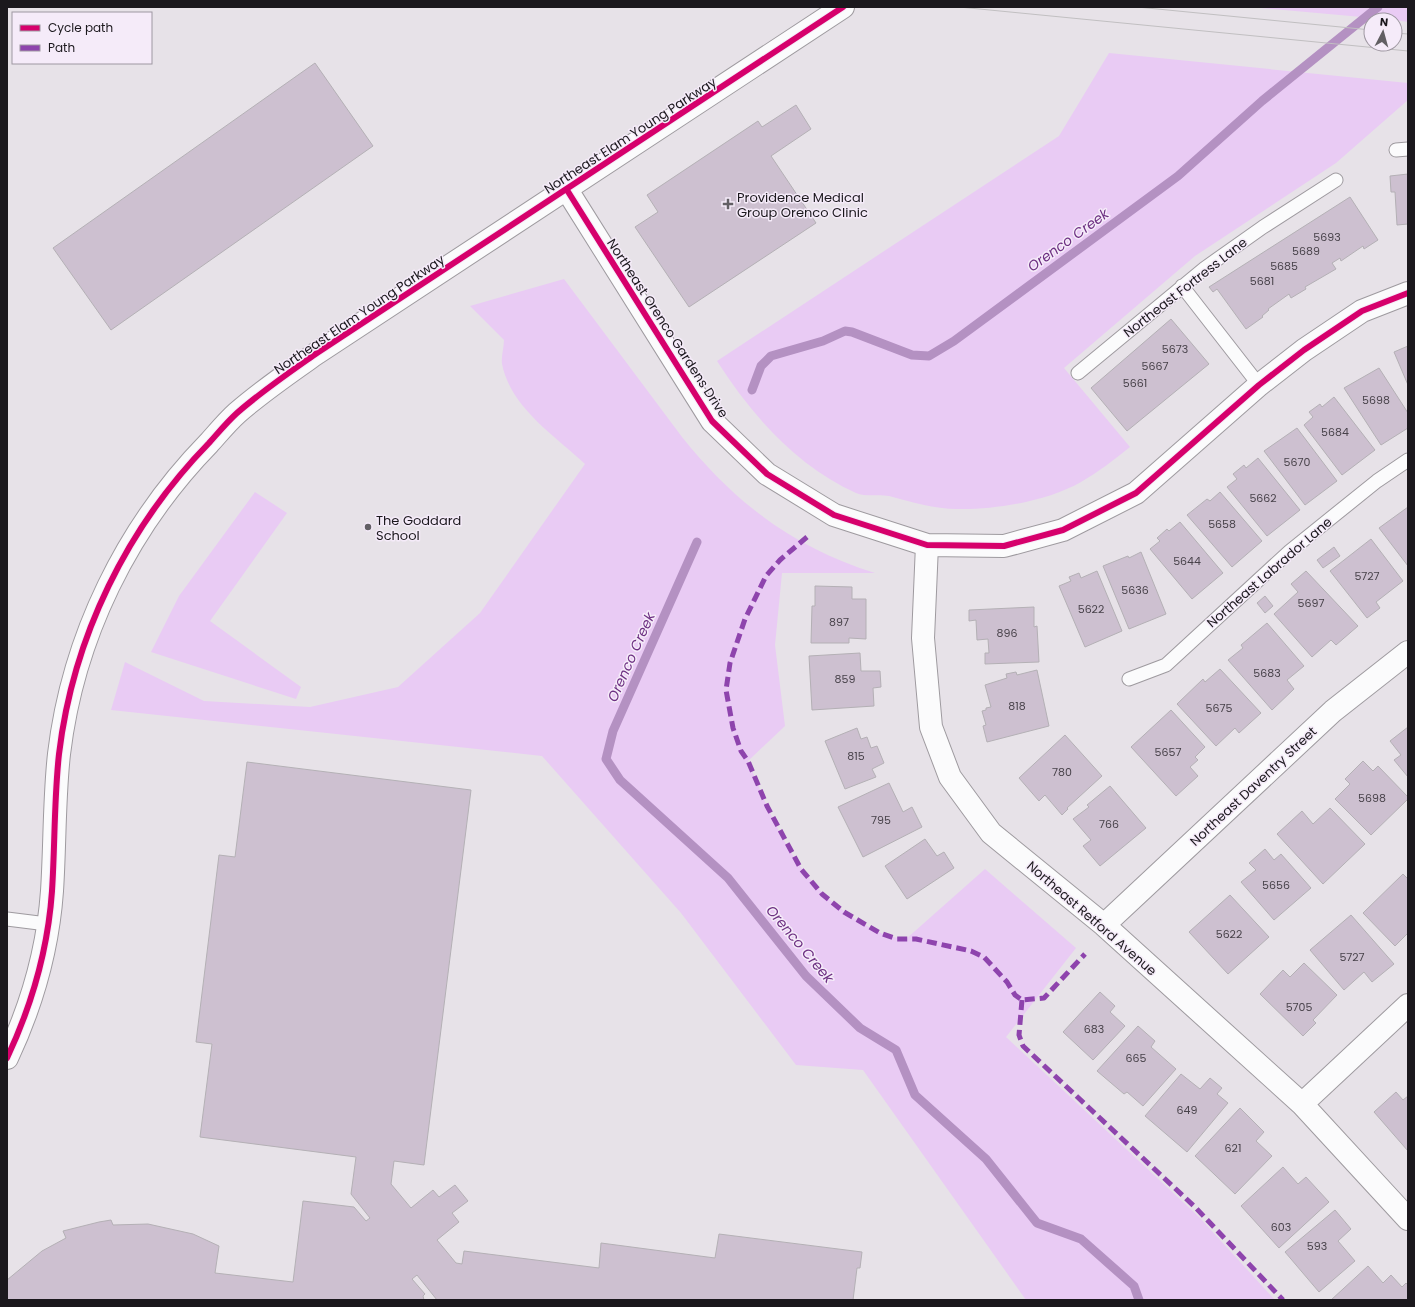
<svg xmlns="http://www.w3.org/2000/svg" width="1415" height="1307" font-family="Poppins,sans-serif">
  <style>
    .green { fill: #e9cbf4 }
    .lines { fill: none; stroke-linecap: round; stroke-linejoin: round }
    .stream { stroke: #b491c2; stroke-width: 9 }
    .building { fill: #cdc0d0; stroke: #b4b0b5 }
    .lane-casing { stroke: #9e9a9f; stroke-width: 15 }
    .street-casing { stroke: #9e9a9f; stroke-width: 24 }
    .secondary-casing { stroke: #9e9a9f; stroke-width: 24 }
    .lane { stroke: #fbfbfc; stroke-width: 13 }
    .street { stroke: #fbfbfc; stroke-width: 22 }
    .secondary { stroke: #fbfbfc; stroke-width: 22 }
    .tram { stroke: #c1bfc1; stroke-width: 1 }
    .quiet { stroke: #8e44ad; stroke-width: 5; stroke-dasharray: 10 5; stroke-linecap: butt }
    .cycleway-casing { stroke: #f5ebf9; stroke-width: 8 }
    .cycleway { stroke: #d6006c; stroke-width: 6 }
    .poi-dot { fill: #625f64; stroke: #f5ebf9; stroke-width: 1.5 }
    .labels { text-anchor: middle; stroke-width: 3; stroke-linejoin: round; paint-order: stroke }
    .number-label { font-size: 11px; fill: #48424a }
    .street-label { font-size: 13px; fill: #1b181d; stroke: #f5ebf9 }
    .poi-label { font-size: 13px; fill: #1b181d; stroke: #f5ebf9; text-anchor: start }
    .water-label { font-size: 14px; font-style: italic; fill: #6d3082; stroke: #f5ebf9 }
  </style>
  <rect width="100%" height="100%" fill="#e7e2e8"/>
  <path class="green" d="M1251 7H1408V22L1395 20Z
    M1109 53 1408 83V100L1336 163 1195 256 1064 368 1130 447C1114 460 1098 472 1081 482 1048 501 995 510 957 509 935 509 911 502 889 496 879 494 865 497 856 493 797 466 752 416 717 361L1059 136Z
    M564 279 682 437C735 503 793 547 875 573H782L775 645 785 726 748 761C775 827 799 887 864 924 877 932 890 938 906 939L985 869 1076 948 1006 1037 1199 1217 1275 1300H1026L863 1070 796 1065 681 913 542 756 111 710 125 662 204 701 310 707 398 687 480 613 585 464C554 435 511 408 502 364 501 357 504 347 504 340L470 306Z
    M255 492 287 513 210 621 301 687 296 699 151 652 179 596Z"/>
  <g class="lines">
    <path class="stream" d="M752 390 761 366 771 356 823 341 845 331 852 332 912 355 929 356 954 341 1178 176 1262 101 1378 7
      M697 542 613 731 606 759 620 780 728 878 806 976 860 1028 896 1050 915 1095 986 1159 1037 1223 1081 1239 1134 1286 1139 1300"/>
  </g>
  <path class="building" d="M315 63 373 146 111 330 53 248Z
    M796 105 811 129 771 156 816 223 689 307 635 227 658 212 647 195 758 121 762 127Z
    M1408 174V224L1397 225 1395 192H1391L1390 176Z
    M1350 197 1378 240 1364 249 1363 246 1341 261 1340 258 1332 263 1336 269 1305 287 1306 289 1291 298 1289 294 1268 309 1269 310 1262 316 1263 317 1246 329 1217 289 1213 292 1209 287Z
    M1171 319 1209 364 1127 431 1091 388Z
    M1408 346V385L1394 352Z
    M1379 368 1408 413V428L1381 445 1344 388Z
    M1334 397 1375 450 1342 475 1304 425 1313 417 1309 412 1320 404 1322 407Z
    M1297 428 1337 481 1305 505 1264 451Z
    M1258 458 1300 510 1267 536 1227 487 1237 479 1233 474 1244 465 1246 468Z
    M1220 492 1262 541 1232 567 1187 515 1207 499 1210 501Z
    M1408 507V566L1379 528Z
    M1180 522 1223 573 1192 599 1150 549 1160 541 1157 538 1167 529 1169 531Z
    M1371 539 1403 581 1376 602 1380 608 1367 618 1330 571Z
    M1334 547 1340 556 1323 568 1317 560Z
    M1141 552 1166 614 1129 629 1103 566 1128 556 1129 558Z
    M1097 571 1122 631 1085 647 1059 586 1071 581 1069 577 1079 573 1081 578Z
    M1306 571 1358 626 1336 645 1331 640 1312 657 1274 614 1298 592 1291 584Z
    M815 586 852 587V599H866V639L849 638V643H811L812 606H815Z
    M1265 596 1273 606 1265 613 1257 603Z
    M1034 607V627L1037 626 1039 662 985 664V653H989L988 639 977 640 976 620 969 621V610Z
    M1267 623 1304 666 1287 680 1294 689 1272 710 1228 660 1243 648 1241 645Z
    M860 653 861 671H880L881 687 873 688 874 706 812 710 809 656Z
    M1220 669 1261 713 1239 733 1235 728 1216 746 1177 704 1203 679 1205 682Z
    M1037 670 1049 726 987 742 983 726 986 725 982 711 986 710V708L991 707 985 685 1007 678 1006 674 1016 672 1017 675Z
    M1171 710 1205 747 1195 757 1198 760 1190 767 1198 776 1176 796 1131 747Z
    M1408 727V777L1394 760 1401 755 1390 741Z
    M857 728 861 739 867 737 871 748 877 746 884 763 872 769 876 777 845 789 825 741Z
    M1065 735 1102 776 1067 808 1068 809 1062 815 1045 795 1039 801 1019 778Z
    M1363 761 1373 771 1378 766 1408 797V799L1371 835 1335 799 1350 784 1345 779Z
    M247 762 471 790 424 1165 394 1161 391 1184 411 1208 433 1190 439 1197 455 1185 468 1201 452 1213 459 1222 437 1240 456 1263 462 1264 464 1251 599 1268 601 1243 715 1258 719 1234 862 1252 860 1268H857L853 1300H437L417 1275 412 1279 425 1294 423 1296 424 1300H7V1280L42 1251 66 1238 63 1231 99 1222 111 1220 113 1225 148 1224 193 1234 219 1246 215 1273 293 1282 303 1201 354 1207 366 1221 370 1218 351 1194 356 1157 200 1137 212 1044 196 1042 219 855 235 857Z
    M889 783 903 812 912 807 922 827 863 857 838 807Z
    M1110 786 1146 828 1100 866 1083 846 1091 840 1073 819 1089 807 1087 805Z
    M1330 808 1365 844 1323 884 1277 834 1302 811 1313 824Z
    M925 839 937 856 944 852 954 868 907 899 885 866Z
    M1265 849 1274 860 1281 854 1311 888 1274 920 1241 882 1256 870 1249 863Z
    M1403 874 1408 879V933L1395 946 1363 913Z
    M1230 895 1269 937 1228 974 1189 932Z
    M1351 915 1394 964 1372 982 1364 972 1344 990 1310 950Z
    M1304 963 1337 995 1313 1020 1316 1023 1303 1036 1260 994 1283 970 1290 977Z
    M1100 992 1115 1006 1110 1012 1125 1026 1093 1060 1063 1032Z
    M1138 1026 1155 1041 1151 1047 1176 1069 1143 1106 1127 1092 1124 1094 1097 1071Z
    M1181 1074 1200 1089 1210 1078 1222 1088 1217 1094 1228 1103 1187 1152 1145 1116Z
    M1396 1092 1403 1100 1408 1096V1151L1374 1112Z
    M1240 1108 1264 1132 1256 1141 1272 1156 1235 1194 1195 1156Z
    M1283 1167 1298 1184 1306 1177 1329 1202 1279 1248 1241 1206Z
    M1335 1210 1351 1229 1338 1241 1355 1261 1319 1292 1285 1252Z
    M1368 1266 1383 1283 1391 1275 1402 1287 1406 1283 1408 1285V1300H1331Z"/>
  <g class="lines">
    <defs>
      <path id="lane" d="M1396 150 1408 149
        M1182 286 1259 385
        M1078 373 1205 268 1263 227 1336 180
        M1129 679 1166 665 1290 551 1377 481 1408 460
        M7 919 47 924"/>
      <path id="street" d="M567 190 712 421 767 474 834 515 927 545 1004 546 1063 530 1136 493 1259 385 1304 350 1362 311 1408 293
        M927 545 923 638 931 727 950 777 991 833 1104 925 1302 1104 1408 1219
        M1104 925 1333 711 1408 652
        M1302 1104 1408 1005"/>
      <path id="secondary" d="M7 1058C31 1007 48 948 52 891 55 845 54 799 59 754 73 637 127 527 209 443 218 433 227 422 237 413 262 391 290 372 317 353L843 7"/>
    </defs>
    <use href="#lane" class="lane-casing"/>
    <use href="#street" class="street-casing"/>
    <use href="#secondary" class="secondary-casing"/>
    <use href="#lane" class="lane"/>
    <use href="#street" class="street"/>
    <use href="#secondary" class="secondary"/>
    <path class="tram" d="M959 7 1408 51
      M1137 7 1371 30
      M1395 33 1408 34"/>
    <path class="quiet" d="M807 537 780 560 766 576 745 619 730 663 726 690 733 728 741 751 748 761 767 806 801 869 822 894 844 912 880 933 897 939H916L971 951 984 957 1007 982 1015 995 1022 1000 1044 998 1085 954
      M1022 1000 1019 1035 1023 1046 1195 1207 1283 1300"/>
    <defs>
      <path id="cycleway" d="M567 190 712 421 767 474 834 515 927 545 1004 546 1063 530 1136 493 1259 385 1304 350 1362 311 1408 293
        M7 1058C31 1007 48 948 52 891 55 845 54 799 59 754 73 637 127 527 209 443 218 433 227 422 237 413 262 391 290 372 317 353L843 7"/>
    </defs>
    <use href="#cycleway" class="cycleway-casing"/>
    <use href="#cycleway" class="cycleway"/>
  </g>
  <g class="poi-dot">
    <path d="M726 198h4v4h4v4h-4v4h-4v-4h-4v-4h4z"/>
    <circle cx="368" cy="527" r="4"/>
  </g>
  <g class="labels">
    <g class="number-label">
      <text x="1327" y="241">5693</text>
      <text x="1306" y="255">5689</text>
      <text x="1284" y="270">5685</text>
      <text x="1262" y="285">5681</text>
      <text x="1175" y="353">5673</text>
      <text x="1155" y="370">5667</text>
      <text x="1135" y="387">5661</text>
      <text x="1376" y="404">5698</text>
      <text x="1335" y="436">5684</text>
      <text x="1297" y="466">5670</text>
      <text x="1263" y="502">5662</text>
      <text x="1222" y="528">5658</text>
      <text x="1187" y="565">5644</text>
      <text x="1367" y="580">5727</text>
      <text x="1135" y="594">5636</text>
      <text x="1311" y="607">5697</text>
      <text x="1091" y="613">5622</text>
      <text x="839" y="626">897</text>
      <text x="1007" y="637">896</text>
      <text x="1267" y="677">5683</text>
      <text x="845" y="683">859</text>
      <text x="1017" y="710">818</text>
      <text x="1219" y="712">5675</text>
      <text x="1168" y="756">5657</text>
      <text x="856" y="760">815</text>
      <text x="1062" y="776">780</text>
      <text x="1372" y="802">5698</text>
      <text x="881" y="824">795</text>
      <text x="1109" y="828">766</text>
      <text x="1276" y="889">5656</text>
      <text x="1229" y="938">5622</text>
      <text x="1352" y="961">5727</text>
      <text x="1299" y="1011">5705</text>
      <text x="1094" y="1033">683</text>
      <text x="1136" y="1062">665</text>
      <text x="1187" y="1114">649</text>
      <text x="1233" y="1152">621</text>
      <text x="1281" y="1231">603</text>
      <text x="1317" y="1250">593</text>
    </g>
    <g class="street-label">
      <text transform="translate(630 135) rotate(-33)" y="5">Northeast Elam Young Parkway</text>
      <text transform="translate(1185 287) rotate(-38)" y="5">Northeast Fortress Lane</text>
      <text transform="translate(359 314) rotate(-34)" y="5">Northeast Elam Young Parkway</text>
      <text transform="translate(668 328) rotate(57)" y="5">Northeast Orenco Gardens Drive</text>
      <text transform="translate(1269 572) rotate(-41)" y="5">Northeast Labrador Lane</text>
      <text transform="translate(1253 786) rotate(-43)" y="5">Northeast Daventry Street</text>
      <text transform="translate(1092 918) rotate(41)" y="5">Northeast Retford Avenue</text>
    </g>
    <g class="poi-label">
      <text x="737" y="202">Providence Medical<tspan x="737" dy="15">Group Orenco Clinic</tspan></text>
      <text x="376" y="525">The Goddard<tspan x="376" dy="15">School</tspan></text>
    </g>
    <g class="water-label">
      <text transform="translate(1068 240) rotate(-36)" y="5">Orenco Creek</text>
      <text transform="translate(631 657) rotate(-66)" y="5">Orenco Creek</text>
      <text transform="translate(800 944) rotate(50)" y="5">Orenco Creek</text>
    </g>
  </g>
  <rect width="1415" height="1307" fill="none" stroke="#1b181d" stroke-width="16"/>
  <rect x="12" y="12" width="140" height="52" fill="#f5ebf9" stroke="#9e97a1"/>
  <rect x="20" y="25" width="20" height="6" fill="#d6006c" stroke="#9e97a1"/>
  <text x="48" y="32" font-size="12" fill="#1b181d">Cycle path</text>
  <rect x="20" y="45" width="20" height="6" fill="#8e44ad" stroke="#9e97a1"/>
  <text x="48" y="52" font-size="12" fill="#1b181d">Path</text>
  <g transform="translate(1383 32) rotate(6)"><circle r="19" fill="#f5ebf9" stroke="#9e97a1"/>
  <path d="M0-3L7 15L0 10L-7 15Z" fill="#625f64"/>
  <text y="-6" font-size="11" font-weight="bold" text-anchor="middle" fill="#1b181d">N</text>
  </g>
</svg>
